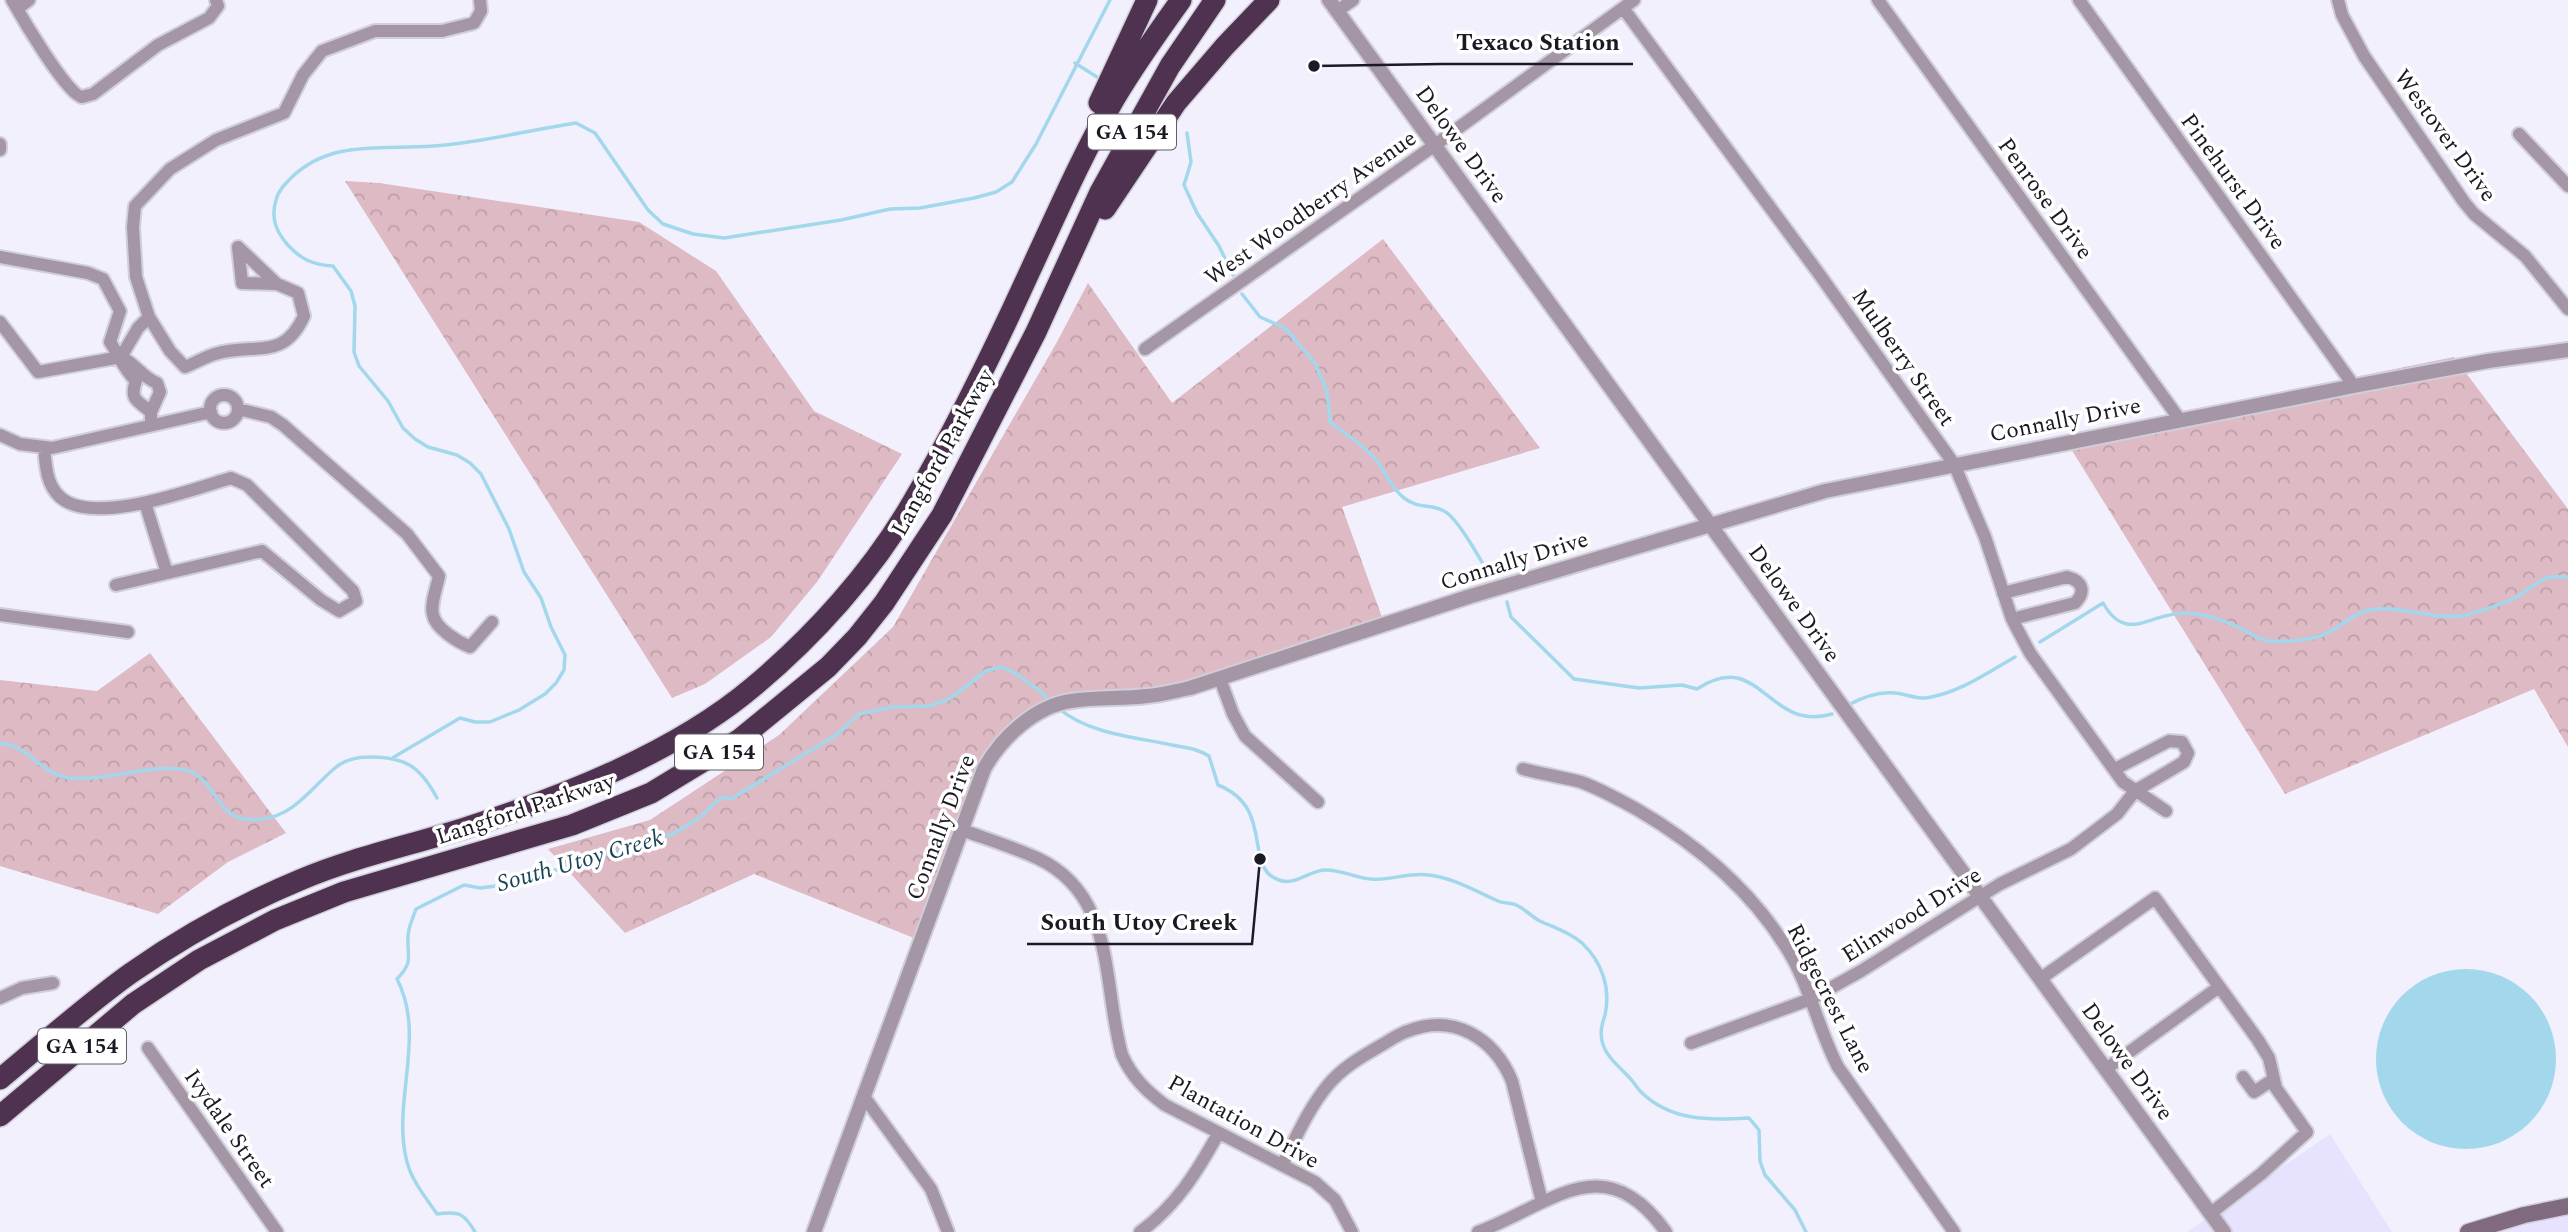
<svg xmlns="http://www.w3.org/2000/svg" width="2568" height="1232" font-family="Spectral,serif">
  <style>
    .built { fill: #e7e3ff }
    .forest { fill: url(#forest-crowns) }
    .water { fill: #a2d7ec }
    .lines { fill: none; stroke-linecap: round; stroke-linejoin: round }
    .stream { stroke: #a2d7ec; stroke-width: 3.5 }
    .minor-casing { stroke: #d0ced9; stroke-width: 16 }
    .tertiary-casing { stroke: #d0ced9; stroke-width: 18 }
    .secondary-casing { stroke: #d0ced9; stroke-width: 19 }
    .motorway-casing { stroke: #d0ced9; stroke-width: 24 }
    .minor { stroke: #a596a5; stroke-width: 12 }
    .tertiary { stroke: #a596a5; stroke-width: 14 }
    .secondary { stroke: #806a80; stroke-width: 16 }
    .motorway { stroke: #4f3250; stroke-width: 21 }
    .labels { text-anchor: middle; stroke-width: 7; stroke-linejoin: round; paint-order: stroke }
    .shield { fill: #fff; stroke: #5f5e65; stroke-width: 2 }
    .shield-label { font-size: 21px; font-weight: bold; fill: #1b1923 }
    .street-label { font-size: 23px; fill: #1b1923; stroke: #fff }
    .water-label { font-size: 24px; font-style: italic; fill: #194656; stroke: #fff }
    .leader { fill: none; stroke: #1b1923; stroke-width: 2.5 }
    .callout-dot { fill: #1b1923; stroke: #fff; stroke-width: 2.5 }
    .callout-label { font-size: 24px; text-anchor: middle; font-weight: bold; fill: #1b1923; stroke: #fff; stroke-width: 7; stroke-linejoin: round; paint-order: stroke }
  </style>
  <defs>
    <pattern id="forest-crowns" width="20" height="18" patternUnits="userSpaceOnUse" patternTransform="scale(1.75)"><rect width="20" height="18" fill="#debac4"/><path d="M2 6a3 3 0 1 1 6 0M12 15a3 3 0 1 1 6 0" fill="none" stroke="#be9fa8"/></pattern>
  </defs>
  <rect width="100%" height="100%" fill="#f2f0fc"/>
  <path class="built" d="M2330 1134 2392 1232H2187Z
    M2568 1203V1232H2470Z"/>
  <path class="forest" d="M345 181 379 183 639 222 716 271 814 411 902 454 817 582 771 637 705 684 672 698Z
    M1383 239 1540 448 1342 507 1383 620 1211 679 1120 696 1041 704 990 751 924 942 754 874 625 933 548 849 650 820 779 735 893 627 1057 342 1088 283 1172 403Z
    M2454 357 2568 509V747L2534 689 2285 794 2063 436Z
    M150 653 286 833 228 862 158 914 0 866V680L97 691Z"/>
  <path class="water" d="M2376 1059a90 90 0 1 1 180 0a90 90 0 1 1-180 0Z"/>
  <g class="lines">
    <path class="stream" d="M1075 63 1097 77
      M1187 133 1191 162 1184 185 1197 213 1219 246 1233 275
      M1242 294 1260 317 1285 328 1315 363 1327 391 1330 422C1345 434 1364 445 1376 460 1386 472 1390 487 1404 498 1420 510 1429 503 1444 511 1458 518 1481 561 1490 576
      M1507 602 1511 617 1574 679 1639 688 1682 685 1697 689C1761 647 1767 733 1832 714
      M2040 642 2103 603C2127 645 2150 612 2186 613 2205 614 2226 621 2242 629 2251 634 2260 641 2271 641 2289 642 2318 640 2333 630 2345 623 2356 612 2370 610 2404 604 2437 623 2470 614 2488 609 2504 604 2520 595 2528 590 2537 581 2547 578 2553 576 2562 577 2568 577
      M1848 705C1861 698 1879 691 1895 693 1905 694 1917 699 1926 698 1959 693 1987 673 2015 657
      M1058 708C1089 734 1134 737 1172 745 1186 748 1196 748 1209 756L1218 785C1276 808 1242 868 1279 880 1295 886 1309 871 1324 870 1341 869 1355 878 1371 879 1390 881 1409 872 1429 875 1454 878 1475 891 1498 901 1504 904 1512 902 1518 906 1526 910 1532 917 1540 921 1555 928 1569 932 1582 943 1602 962 1611 988 1605 1015 1602 1024 1600 1031 1602 1041 1605 1055 1617 1065 1627 1075 1632 1080 1636 1086 1640 1091 1671 1122 1709 1120 1749 1118L1759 1130 1760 1161 1765 1175 1795 1210 1806 1232
      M0 743C32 747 41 775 70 778 105 782 164 760 191 772 222 786 214 825 262 819 294 816 312 787 335 768 345 759 357 757 370 757 405 757 420 766 437 798
      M394 757 460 718 475 722H490L519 710 545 694 556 683 564 670 565 655 551 627 541 598 524 572 509 529 481 474 470 463 457 455 428 447 415 439 403 428 388 401 359 366 354 352 355 306 351 291 333 266C313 265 300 259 287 244 275 230 271 217 276 200 278 191 285 184 291 178 330 139 384 150 433 146 479 143 530 130 576 123L595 133 648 210 663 224 693 234 724 238 841 220 890 209 920 208 974 198 996 192 1012 182 1036 144 1110 0
      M464 885 480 888 511 884 673 834 699 818 722 797 731 799 836 735 859 714 893 707 929 706 949 699 986 671 1001 667 1015 673 1040 691 1052 703
      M464 885 416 909C413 918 408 927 408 937 407 958 414 961 397 979 427 1037 391 1102 407 1162 412 1181 426 1198 437 1214 459 1211 464 1213 475 1232"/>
    <defs>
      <path id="minor" d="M12 0C21 16 67 95 82 97 83 97 92 94 93 94L158 45 209 18 218 6 216 0
        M1878 0 2180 420
        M2079 0 2354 386
        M2338 0 2342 15 2364 56 2464 202 2474 214 2525 256 2568 309
        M1623 8 1817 271 1954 464 1985 537 2012 619 2030 653 2123 782 2166 811
        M17 9 29 0
        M1337 11 1353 0
        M2519 134 2568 186
        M0 144V150
        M238 247 277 284
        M0 257 88 273 103 279 120 311 110 342C120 357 123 368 136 381 129 400 138 401 151 412
        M149 317 170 351 185 367C195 363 205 357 215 354 255 342 283 362 304 316L298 293 277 284 242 283 238 247
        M0 322 38 372 121 357C135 363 142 377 157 383L160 392 151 412V425
        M1145 349 1435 145 1634 0
        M121 357 138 328 149 317 136 277 133 227 135 206 170 169 216 140 284 113 303 75 322 51 375 31H442L474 23 481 11 480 0
        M210 409a14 14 0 1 1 28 0a14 14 0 1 1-28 0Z
        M238 409 271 417 283 425 407 534 439 576C437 587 430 604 433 615 436 629 458 642 470 647L492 622
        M0 435 20 444 52 448 211 412
        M44 448C46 466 46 484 60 497 93 527 193 489 231 478L247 485 353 591 356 601 339 611 321 600 262 551 116 585
        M145 503 167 573
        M2003 593 2067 577C2083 581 2086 592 2075 603L2012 619
        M0 615 128 632
        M1220 679 1233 714 1245 736 1318 802
        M1523 769C1542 774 1562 777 1581 782 1600 789 1620 800 1638 810 1701 847 1757 895 1793 959 1812 994 1820 1033 1838 1067L1954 1232
        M962 830C987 839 1013 847 1037 858 1117 895 1102 985 1122 1055 1132 1077 1146 1091 1165 1105L1315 1182 1335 1200 1352 1232
        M2040 979 2155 898 2258 1040 2269 1058 2276 1088
        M0 998 22 988 53 983
        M1691 1043 1811 999 1861 971 2000 884 2071 849 2117 814 2135 791 2184 762 2188 753 2182 742 2169 741 2115 769
        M148 1048 277 1232
        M2106 1069 2219 987
        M865 1098 931 1189 948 1232
        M1282 1165C1296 1138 1308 1109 1328 1085 1342 1068 1361 1057 1380 1046 1389 1041 1398 1034 1408 1031 1454 1013 1494 1038 1512 1081L1542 1202
        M2211 1213 2261 1174 2307 1132 2271 1081 2254 1092 2243 1077
        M1140 1232C1176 1206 1197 1172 1218 1134
        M1478 1232C1551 1205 1604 1145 1666 1232"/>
      <path id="tertiary" d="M1329 0 2224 1232
        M814 1232 984 769C1001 738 1035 706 1071 701 1096 697 1122 699 1147 696 1161 695 1175 691 1190 688L1471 596 1825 491 2354 386 2488 361 2568 350"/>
      <path id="secondary" d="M2468 1232 2524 1215 2568 1206"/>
      <path id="motorway" d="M1099 103 1147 0
        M1105 209 1176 103 1225 46 1269 0
        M0 1079C43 1044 86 1005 131 973 184 936 240 905 300 880 354 857 412 845 468 827 564 796 676 752 753 687 814 636 872 572 912 503 956 429 994 350 1030 271 1057 213 1083 153 1115 98 1135 64 1158 32 1181 0
        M0 1116 133 1004 199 960 275 920 344 892 572 825 651 793 740 739 828 667 857 637 884 603 942 515 1036 332 1100 192 1170 66 1215 0"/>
    </defs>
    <use href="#minor" class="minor-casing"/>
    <use href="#tertiary" class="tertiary-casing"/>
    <use href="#secondary" class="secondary-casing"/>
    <use href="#motorway" class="motorway-casing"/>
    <use href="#minor" class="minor"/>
    <use href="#tertiary" class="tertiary"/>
    <use href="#secondary" class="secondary"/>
    <use href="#motorway" class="motorway"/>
  </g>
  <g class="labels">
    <g class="shield">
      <rect x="1088" y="114.5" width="88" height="35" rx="5"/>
      <rect x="675" y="734.5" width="88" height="35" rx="5"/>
      <rect x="38" y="1028.5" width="88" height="35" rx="5"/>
    </g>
    <g class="shield-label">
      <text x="1132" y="139">GA 154</text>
      <text x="719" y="759">GA 154</text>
      <text x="82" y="1053">GA 154</text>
    </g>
    <g class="street-label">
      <text transform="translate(2446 135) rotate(54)" y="8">Westover Drive</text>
      <text transform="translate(1462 144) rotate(54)" y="8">Delowe Drive</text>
      <text transform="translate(2234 181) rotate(54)" y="8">Pinehurst Drive</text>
      <text transform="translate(2046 198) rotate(54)" y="8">Penrose Drive</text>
      <text transform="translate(1310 207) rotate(-35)" y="8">West Woodberry Avenue</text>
      <text transform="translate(1904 357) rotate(55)" y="8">Mulberry Street</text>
      <text transform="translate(2065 419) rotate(-11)" y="8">Connally Drive</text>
      <text transform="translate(942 452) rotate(-61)" y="8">Langford Parkway</text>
      <text transform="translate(1514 560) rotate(-17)" y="8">Connally Drive</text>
      <text transform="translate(1795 603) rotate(54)" y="8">Delowe Drive</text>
      <text transform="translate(525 808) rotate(-18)" y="8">Langford Parkway</text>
      <text transform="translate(940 827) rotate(-69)" y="8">Connally Drive</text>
      <text transform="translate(1911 914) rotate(-32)" y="8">Elinwood Drive</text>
      <text transform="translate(1831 998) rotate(63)" y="8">Ridgecrest Lane</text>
      <text transform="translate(2128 1061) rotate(54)" y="8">Delowe Drive</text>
      <text transform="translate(1244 1121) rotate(29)" y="8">Plantation Drive</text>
      <text transform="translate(230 1128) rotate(55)" y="8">Ivydale Street</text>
    </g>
    <g class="water-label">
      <text transform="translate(580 860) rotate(-16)" y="8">South Utoy Creek</text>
    </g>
  </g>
  <path class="leader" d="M1314 66L1442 64H1633M1260 859L1252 944H1027"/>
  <g class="callout-dot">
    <circle cx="1314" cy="66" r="7"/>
    <circle cx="1260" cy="859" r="7"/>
  </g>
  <g class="callout-label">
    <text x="1538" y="50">Texaco Station</text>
    <text x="1139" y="930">South Utoy Creek</text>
  </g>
</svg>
